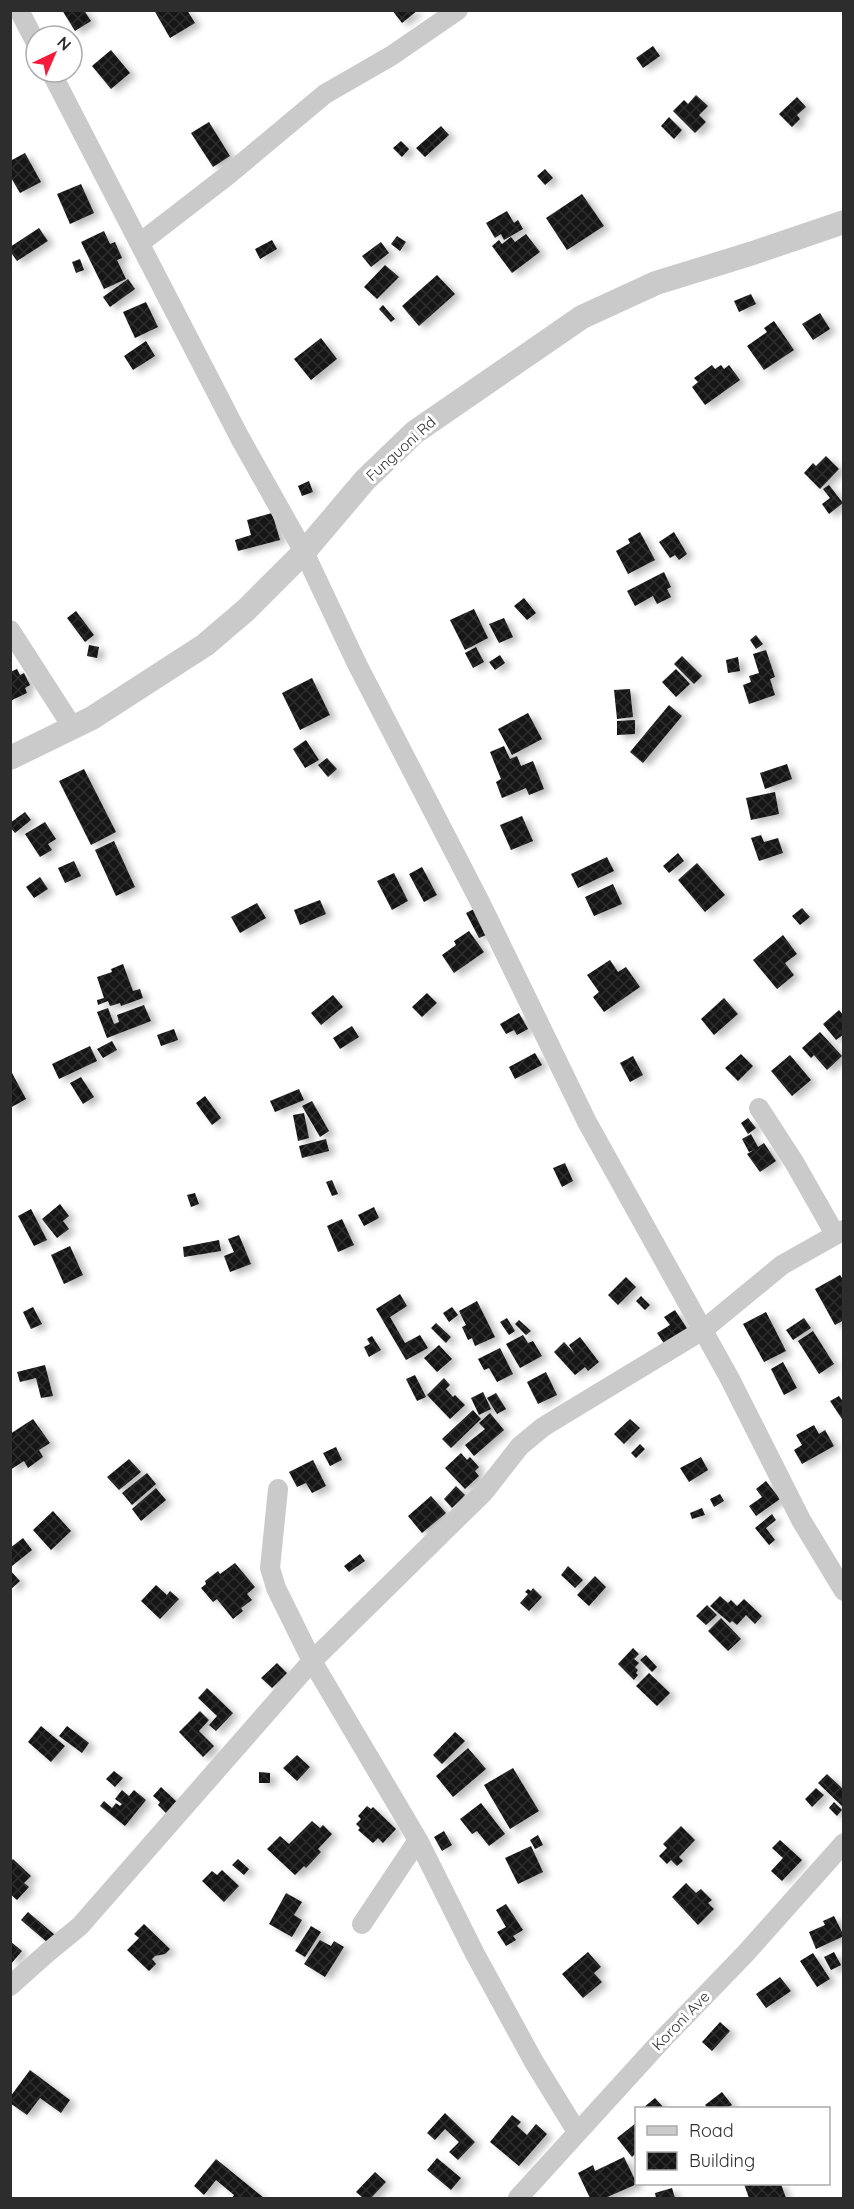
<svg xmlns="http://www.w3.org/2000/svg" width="854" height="2209" font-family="Quicksand,sans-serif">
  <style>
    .building { fill: url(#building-cross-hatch); filter: url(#shadow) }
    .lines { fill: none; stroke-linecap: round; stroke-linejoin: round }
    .minor { stroke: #cacaca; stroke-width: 20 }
    .tertiary { stroke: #cacaca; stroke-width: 24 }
    .labels { text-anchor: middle; stroke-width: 6; stroke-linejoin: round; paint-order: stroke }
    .street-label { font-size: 15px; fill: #2d2d2d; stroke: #fff }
  </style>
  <defs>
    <pattern id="building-cross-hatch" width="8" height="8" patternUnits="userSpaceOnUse" patternTransform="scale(1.5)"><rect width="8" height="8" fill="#141414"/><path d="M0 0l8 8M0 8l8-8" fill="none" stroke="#2e2e2e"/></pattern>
    <filter id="shadow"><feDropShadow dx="6" dy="3.5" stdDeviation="3" flood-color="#0004"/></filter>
  </defs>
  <rect width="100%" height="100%" fill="#fff"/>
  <path class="building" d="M62 10H84L91 21 75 31Z
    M154 10H187L195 23 170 38Z
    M392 10H418L402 23Z
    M653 46 660 56 643 68 636 58Z
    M111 50 130 73 111 89 92 66Z
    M696 95 708 106 699 115 706 122 695 133 673 111 684 100 688 104Z
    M797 97 806 107 797 115 800 119 792 127 779 114Z
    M669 117 682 130 674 139 661 126Z
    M209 122 230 156 213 167 191 133Z
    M441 126 449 135 425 157 416 148Z
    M401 141 409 149 402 157 393 148Z
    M25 153 41 182 20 193 10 176V161Z
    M545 169 553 178 545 185 537 176Z
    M81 184 94 213 70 224 57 194Z
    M582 194 604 226 567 250 546 218Z
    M507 211 514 223 518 220 523 229 504 240 501 234 495 238 486 223Z
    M39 228 48 241 17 261 10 251V247Z
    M104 231 110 244 115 242 122 258 117 260 126 279 104 289 81 242Z
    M526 234 540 252 512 273 492 246 499 240 502 244 511 237 515 242Z
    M397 236 406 242 400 251 391 244Z
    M272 240 277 249 260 259 255 249Z
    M381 242 389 253 371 267 362 256Z
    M80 259 84 270 76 273 72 262Z
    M385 265 399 277 377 299 364 287Z
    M437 275 455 294 419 326 402 306Z
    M128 279 135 289 110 307 103 297Z
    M751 294 756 304 739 312 734 301Z
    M146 302 158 327 135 338 123 312Z
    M383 305 395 319 391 322 379 309Z
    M820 313 830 329 813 340 802 324Z
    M774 321 794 350 764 370 747 346 767 332 764 328Z
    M321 338 337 359 311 380 294 359Z
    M146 341 155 356 133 370 124 356Z
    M712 365 715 369 721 365 724 369 729 365 740 380 705 405 692 387 698 382 694 378Z
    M826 456 839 469 820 489 804 473 813 463 816 466Z
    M309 481 313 492 302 496 298 486Z
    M829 485 843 503 829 514 822 504 830 498 823 489Z
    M272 513 280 540 238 551 235 540 251 535 247 520Z
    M640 532 655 560 628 574 616 551 630 543 628 539Z
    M674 532 687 554 679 560 675 555 670 558 659 542Z
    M664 572 671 587 667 589 671 597 657 604 653 596 635 606 627 591Z
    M524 598 536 613 527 620 514 606Z
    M474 609 488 638 465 650 450 620Z
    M76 611 94 635 85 642 67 618Z
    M504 618 513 637 499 643 489 624Z
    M756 635 763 644 756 649 750 640Z
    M89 645 99 647 97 658 87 656Z
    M476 647 484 662 473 668 465 653Z
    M766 650 775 677 770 679 775 695 749 704 743 685 751 682 749 676 759 673 753 654Z
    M500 655 505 663 495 670 489 662Z
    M682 656 702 676 694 684 674 664Z
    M738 657 740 671 728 673 726 660Z
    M17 669 20 675 24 673 30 685 25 688 27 693 10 701V672Z
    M676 669 690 684 676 697 662 682Z
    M312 678 330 715 300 730 282 693Z
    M630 689 633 717 617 719 614 690Z
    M669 705 682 716 643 763 630 752Z
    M528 713 542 739 512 755 498 729Z
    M635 720V734L617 735V721Z
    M306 740 319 760 305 768 293 749Z
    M504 746 510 759 517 756 521 766 533 761 544 789 529 795 526 788 502 798 496 782 501 779 490 752Z
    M327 758 337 769 328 777 318 765Z
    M787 764 792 779 765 789 760 773Z
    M84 769 116 832 91 845 59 781Z
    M775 792 779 814 751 820 746 798Z
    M25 812 31 820 15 833 10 827V823Z
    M522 816 533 841 511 850 500 825Z
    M45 822 56 839 48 844 52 850 40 857 25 834Z
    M761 835 764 842 778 838 783 853 759 861 751 838Z
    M114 841 135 887 116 896 95 850Z
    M678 853 684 861 669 873 663 866Z
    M607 857 614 871 578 888 571 874Z
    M74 861 81 876 65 883 58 868Z
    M697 863 725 895 705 912 678 880Z
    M422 867 437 895 424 902 409 874Z
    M394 873 408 901 392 910 377 881Z
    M40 877 48 889 34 898 26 887Z
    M613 884 622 904 594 916 585 897Z
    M320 900 326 914 300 925 294 910Z
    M257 903 266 918 240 933 231 917Z
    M802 908 810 917 800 925 792 916Z
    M474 909 486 935 479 938 466 913Z
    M469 931 484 952 454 973 442 955 456 945 454 941Z
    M783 935 797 954 785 963 794 975 777 989 753 960Z
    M610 960 618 972 626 967 640 987 604 1012 593 997 599 992 587 975Z
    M123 964 133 991 140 989 143 998 121 1006 120 1003 110 1006 108 1001 98 1005 97 1000 104 998 97 977 112 972 111 969Z
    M427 993 437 1003 422 1017 412 1007Z
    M333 995 343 1007 321 1025 311 1013Z
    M724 998 738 1014 714 1035 701 1019Z
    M144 1005 151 1021 107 1038 97 1012 108 1008 114 1024 119 1022 117 1015Z
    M839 1010 844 1016V1034L836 1040 823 1024Z
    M519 1013 528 1029 517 1035 514 1030 506 1034 500 1024Z
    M352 1026 359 1037 340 1049 333 1038Z
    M174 1029 178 1040 161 1046 157 1035Z
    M820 1032 842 1056 827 1070 814 1055 811 1058 802 1048Z
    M112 1041 117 1050 103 1058 97 1049Z
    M90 1046 97 1061 59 1079 52 1064Z
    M535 1053 542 1065 515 1079 509 1067Z
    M741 1054 753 1066 738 1081 725 1068Z
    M790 1055 811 1080 792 1096 771 1071Z
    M633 1056 643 1075 630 1082 620 1063Z
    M12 1073 26 1099 10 1108V1074Z
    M81 1077 94 1097 83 1104 70 1083Z
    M299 1089 304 1100 275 1112 270 1101Z
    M205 1096 221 1118 212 1125 196 1103Z
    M312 1101 329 1131 320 1137 302 1106Z
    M304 1113 309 1138 298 1141 293 1115Z
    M748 1118 756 1128 748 1134 741 1123Z
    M751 1134 758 1147 764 1143 776 1161 760 1172 747 1154 754 1150 749 1152 742 1139Z
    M326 1139 329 1151 302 1158 299 1146Z
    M565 1163 573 1181 562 1187 553 1168Z
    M332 1180 338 1194 332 1196 326 1182Z
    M195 1193 199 1204 191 1207 187 1195Z
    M60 1204 69 1216 63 1221 69 1229 57 1238 42 1219Z
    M374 1207 379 1218 364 1226 358 1215Z
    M31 1209 47 1240 34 1246 18 1216Z
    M342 1219 354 1245 338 1252 327 1226Z
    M239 1235 251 1264 230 1272 224 1256 234 1252 228 1239Z
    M219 1240 221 1251 184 1257 183 1247Z
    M70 1246 83 1275 64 1284 51 1255Z
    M840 1275 844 1281V1320L835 1325 815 1289Z
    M626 1277 636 1287 618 1305 608 1295Z
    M400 1294 407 1306 390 1317 405 1343 420 1335 428 1348 406 1360 376 1309Z
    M641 1296 650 1305 645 1310 636 1301Z
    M477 1301 495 1337 475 1346 472 1338 468 1340 462 1327 466 1325 459 1311Z
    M33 1307 42 1324 31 1329 23 1312Z
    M452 1307 458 1315 449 1322 443 1313Z
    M675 1310 688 1330 665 1345 657 1333 670 1325 664 1317Z
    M766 1312 786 1351 764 1362 743 1324Z
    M507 1318 515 1331 509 1335 500 1322Z
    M804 1318 811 1328 793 1340 786 1330Z
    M519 1320 531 1331 526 1335 515 1324Z
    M436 1323 451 1337 446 1343 431 1328Z
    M813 1331 834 1364 819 1374 798 1341Z
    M523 1335 528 1343 533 1341 542 1356 520 1368 506 1344Z
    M372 1336 381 1350 369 1357 364 1347 370 1344 367 1339Z
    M580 1337 599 1362 588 1371 585 1367 575 1375 554 1352 564 1342 575 1354 569 1345Z
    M439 1345 452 1359 437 1372 424 1358Z
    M500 1348 513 1374 497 1382 489 1368 484 1370 478 1359Z
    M783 1362 797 1388 784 1395 771 1369Z
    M45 1365 53 1396 41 1398 36 1378 20 1382 17 1372Z
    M546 1372 557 1395 538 1404 527 1382Z
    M415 1375 426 1397 417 1401 406 1379Z
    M444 1378 450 1385 446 1389 453 1397 455 1395 465 1405 450 1419 427 1395Z
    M483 1392 491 1409 479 1415 471 1398Z
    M496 1393 506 1409 497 1414 487 1398Z
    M839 1396 844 1403V1422L830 1401Z
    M473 1410 481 1419 451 1448 442 1439Z
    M490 1413 504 1430 474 1456 465 1445 485 1429 479 1423Z
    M33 1419 50 1443 39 1450 43 1457 28 1468 24 1461 10 1470V1434Z
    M630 1419 640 1428 624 1444 614 1434Z
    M814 1425 819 1434 825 1430 834 1446 802 1464 794 1450 802 1445 796 1435Z
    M640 1444 645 1449 636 1458 631 1453Z
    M336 1447 342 1460 330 1466 323 1453Z
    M461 1453 467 1460 470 1457 479 1467 475 1471 479 1476 465 1489 445 1468Z
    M701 1457 708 1470 689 1482 680 1468Z
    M129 1459 141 1472 119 1490 107 1477Z
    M313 1460 326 1486 312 1493 306 1483 297 1487 289 1472Z
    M147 1473 156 1484 132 1505 122 1493Z
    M766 1481 780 1499 756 1516 749 1506 762 1497 756 1489Z
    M456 1486 465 1495 452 1508 444 1499Z
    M156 1488 166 1500 141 1521 132 1509Z
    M720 1494 724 1501 714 1507 710 1499Z
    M431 1496 446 1513 422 1533 408 1516Z
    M702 1508 705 1515 692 1519 690 1513Z
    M53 1511 71 1531 51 1550 33 1530Z
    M772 1514 776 1520 766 1528 775 1540 769 1545 755 1528Z
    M23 1538 32 1550 12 1566 10 1548Z
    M360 1554 365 1561 349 1572 344 1566Z
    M235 1563 255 1587 247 1594 252 1600 241 1608 243 1611 233 1619 217 1599 213 1602 201 1588 206 1584 205 1581 218 1571 220 1574Z
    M568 1566 583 1580 575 1588 561 1575Z
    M10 1570 20 1581 10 1590Z
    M595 1576 606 1587 589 1606 577 1595Z
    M156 1585 167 1595 170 1591 179 1599 160 1619 141 1601Z
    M533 1588 542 1597 529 1611 520 1603 528 1594 525 1592 528 1589 531 1591Z
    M720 1596 728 1603 731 1600 737 1606 744 1599 762 1616 755 1624 746 1615 737 1625 732 1621 730 1623 710 1606Z
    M707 1605 717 1615 706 1625 696 1616Z
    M721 1618 741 1639 728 1651 708 1631Z
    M633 1648 639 1654 634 1659 639 1663 635 1667 638 1670 636 1673 638 1675 634 1680 618 1664Z
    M646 1655 657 1667 652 1672 640 1660Z
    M277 1663 287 1673 272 1688 261 1678Z
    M649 1673 670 1693 657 1706 636 1686Z
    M207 1688 233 1713 216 1731 209 1725 217 1716 198 1698Z
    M200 1711 209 1720 199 1731 214 1746 203 1757 179 1732Z
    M41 1726 65 1746 51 1762 28 1742Z
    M67 1726 89 1743 82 1753 59 1736Z
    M455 1732 465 1741 442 1764 433 1755Z
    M468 1748 486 1769 453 1797 436 1776Z
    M297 1755 310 1767 297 1781 283 1768Z
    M513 1768 539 1811 510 1829 484 1785Z
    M114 1771 123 1778 115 1787 106 1779Z
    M259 1772 270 1773V1783H259Z
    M827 1774 844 1790V1808L818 1783Z
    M161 1787 177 1802 170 1817 158 1805 160 1802 153 1796Z
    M816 1788 824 1795 812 1807 805 1799Z
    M122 1790 129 1796 134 1790 146 1800 125 1826 100 1806 104 1801 112 1808 116 1803 120 1806 122 1804 115 1799Z
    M834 1802 842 1810 837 1816 829 1808Z
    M481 1803 505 1834 489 1846 477 1831 472 1834 460 1819Z
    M367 1806 371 1809 373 1807 396 1829 383 1843 378 1838 373 1843 358 1830 360 1828 356 1824 361 1819 358 1816Z
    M312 1821 320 1828 323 1825 332 1834 318 1849 321 1852 306 1868 304 1866 295 1875 267 1849 280 1836 289 1844Z
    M681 1826 695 1840 679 1857 683 1861 677 1866 671 1860 667 1864 659 1856 667 1848 663 1844Z
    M444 1831 452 1845 442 1851 434 1837Z
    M538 1835 543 1845 535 1849 530 1840Z
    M780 1840 802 1860 782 1881 771 1871 783 1858 772 1848Z
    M531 1846 543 1872 518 1884 505 1858Z
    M13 1859 31 1876 24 1883 29 1887 17 1900 10 1894V1862Z
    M238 1859 249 1869 244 1875 232 1865Z
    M222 1870 239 1886 224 1902 202 1881 212 1871 217 1875Z
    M686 1883 696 1893 701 1889 712 1900 708 1903 714 1909 698 1925 672 1897Z
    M286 1893 302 1902 294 1915 302 1920 292 1937 269 1924Z
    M506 1904 523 1930 513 1936 516 1940 506 1946 497 1932 506 1927 496 1910Z
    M28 1912 55 1935 48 1943 21 1920Z
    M834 1916 844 1936 816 1949 809 1932 825 1925 823 1921Z
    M144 1924 170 1949 165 1954 155 1956 152 1959 156 1964 149 1971 127 1950 139 1938 134 1934Z
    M311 1926 321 1932 305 1957 295 1951Z
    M320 1940 331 1946 334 1941 344 1947 325 1977 304 1964Z
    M10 1941 22 1951 10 1965Z
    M588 1952 601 1967 594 1973 602 1982 583 1998 562 1974Z
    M834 1952 841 1965 831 1970 824 1957Z
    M813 1953 830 1979 817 1987 800 1961Z
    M780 1977 791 1991 766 2008 756 1994Z
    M720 2022 730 2031 712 2051 702 2042Z
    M30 2070 70 2100 61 2113 40 2098 27 2115 10 2103V2097Z
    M722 2092 732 2105 726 2108H708L705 2105Z
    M655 2098 664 2108H643Z
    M445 2113 475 2142 458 2160 449 2152 459 2142 445 2129 435 2140 427 2133Z
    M512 2115 521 2122 517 2126 527 2135 536 2124 547 2134 519 2166 490 2142Z
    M636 2123V2153L632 2157 617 2138Z
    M624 2157 637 2184 605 2198H590L578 2173 593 2165 595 2171Z
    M437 2158 461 2178 451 2190 427 2170Z
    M216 2159 264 2198H232L234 2195 216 2180 204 2195 194 2186Z
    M375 2172 386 2182 371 2198H363L356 2192Z
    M744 2184H781L786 2198H749Z
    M672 2188 675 2198H656L655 2193Z"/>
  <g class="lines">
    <path class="minor" d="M19 10 36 43
      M51 72 240 438 304 552 357 664 480 902 587 1122 730 1379 801 1520 844 1591
      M140 243 228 175 325 94 391 56 458 10
      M10 630 73 728
      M759 1108 794 1162 835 1234
      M278 1489 270 1568 276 1588 312 1661 418 1840 475 1954 534 2062 577 2132
      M362 1924 418 1840
      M10 1986 47 1953 80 1926 312 1661 484 1492 520 1446 543 1427 566 1413 703 1330 782 1265 844 1230
      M518 2198 661 2041 746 1953 844 1843"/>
    <path class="tertiary" d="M10 758 92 718 205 645 246 610 304 552 365 480 415 432 582 317 656 283 753 253 844 222"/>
  </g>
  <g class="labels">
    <g class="street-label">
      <text transform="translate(401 449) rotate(-42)" y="5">Funguoni Rd</text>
      <text transform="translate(681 2021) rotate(-46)" y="5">Koroni Ave</text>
    </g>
  </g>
  <rect width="854" height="2209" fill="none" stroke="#2d2d2d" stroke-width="24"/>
  <rect x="635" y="2107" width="195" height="78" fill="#ffffff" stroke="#ababab" stroke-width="1.5"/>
  <rect x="647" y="2126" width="30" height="9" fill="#cacaca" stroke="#ababab" stroke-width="1.5"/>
  <text x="689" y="2137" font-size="18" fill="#2d2d2d">Road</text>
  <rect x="647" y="2152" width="30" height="18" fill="url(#building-cross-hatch)" stroke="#ababab" stroke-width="1.5"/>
  <text x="689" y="2167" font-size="18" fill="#2d2d2d">Building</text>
  <g transform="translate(54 54) rotate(44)"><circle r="28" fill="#ffffff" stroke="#ababab" stroke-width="1.5"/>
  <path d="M0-4.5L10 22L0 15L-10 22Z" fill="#f71b3b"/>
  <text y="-9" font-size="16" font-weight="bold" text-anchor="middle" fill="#2d2d2d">N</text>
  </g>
</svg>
